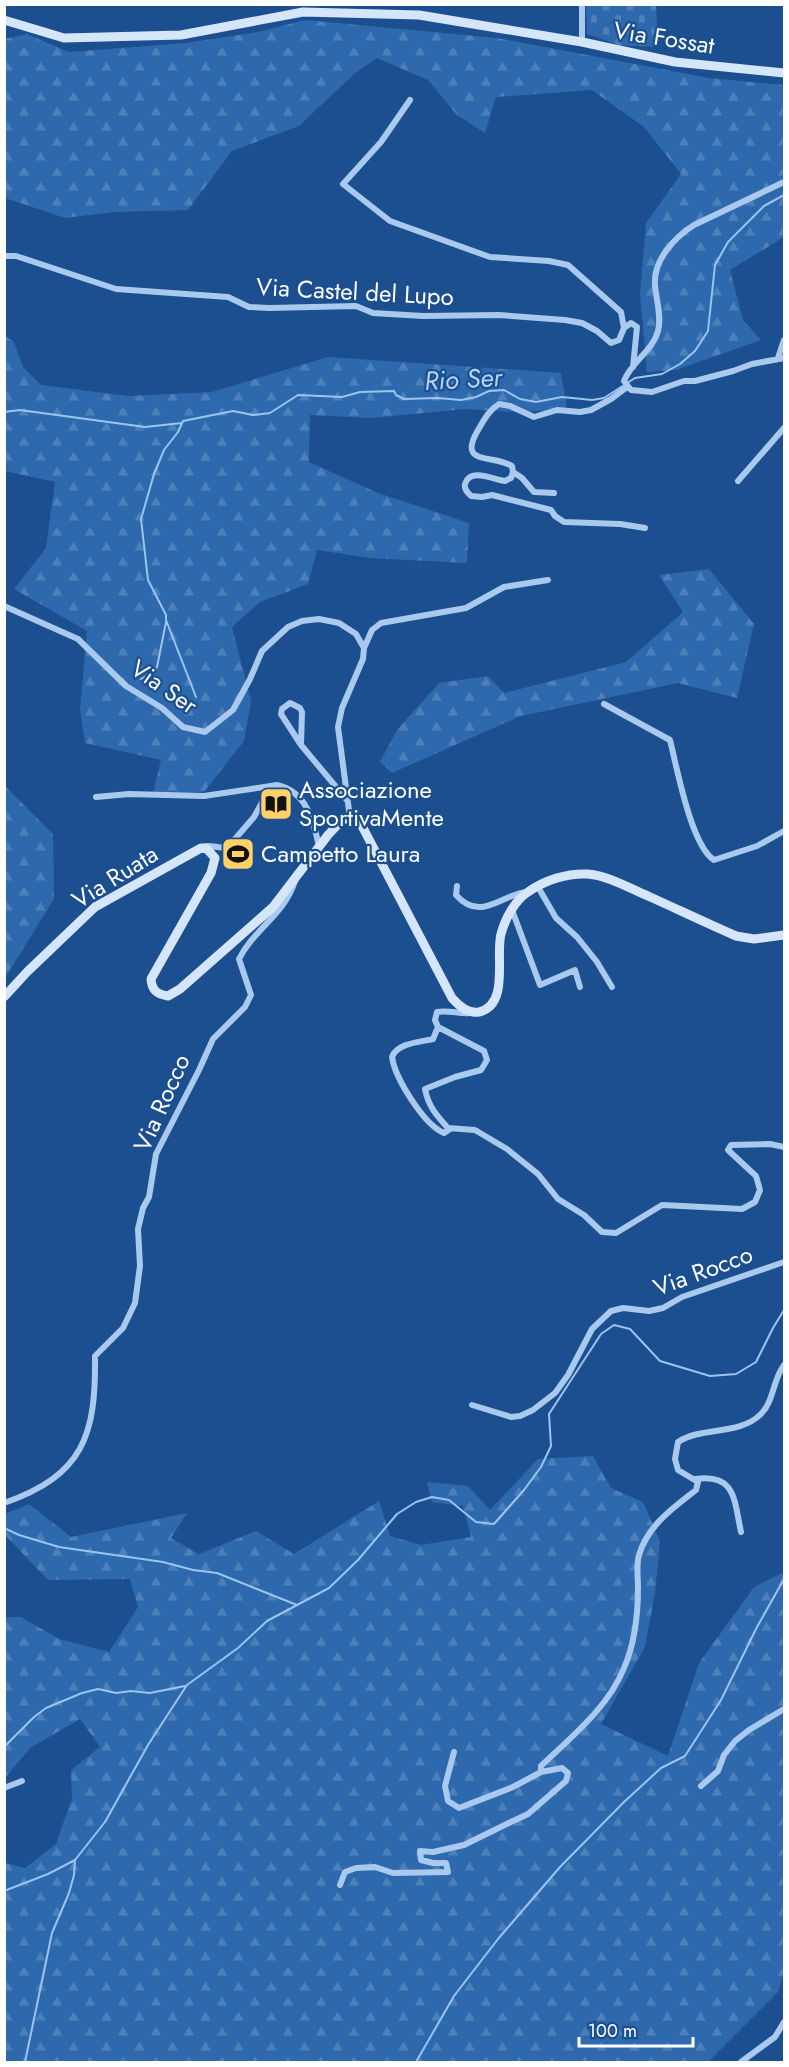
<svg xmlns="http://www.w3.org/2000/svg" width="789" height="2067" font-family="Jost,sans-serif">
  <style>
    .forest { fill: url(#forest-firs) }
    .cemetery { fill: url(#cemetery-stones) }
    .park { fill: #2e69ad }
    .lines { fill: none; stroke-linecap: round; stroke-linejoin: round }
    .stream { stroke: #9cc4f0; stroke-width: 2 }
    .street { stroke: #a9c9ee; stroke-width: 6 }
    .secondary { stroke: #d6e6fa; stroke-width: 9 }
    .labels { text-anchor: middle; stroke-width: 4.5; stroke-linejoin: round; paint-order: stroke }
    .street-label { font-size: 24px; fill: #fff; stroke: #1b4f8f }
    .poi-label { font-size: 24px; fill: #fff; stroke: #1b4f8f; text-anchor: start }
    .water-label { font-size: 26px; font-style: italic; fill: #b5d3f5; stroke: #1b4f8f }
  </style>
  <defs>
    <pattern id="forest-firs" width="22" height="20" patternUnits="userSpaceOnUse" patternTransform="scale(1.5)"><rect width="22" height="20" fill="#2e69ad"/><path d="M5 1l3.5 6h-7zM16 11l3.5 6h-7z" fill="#4d80b9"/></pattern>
    <pattern id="cemetery-stones" width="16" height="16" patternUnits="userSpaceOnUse" patternTransform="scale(1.5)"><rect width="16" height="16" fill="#2e69ad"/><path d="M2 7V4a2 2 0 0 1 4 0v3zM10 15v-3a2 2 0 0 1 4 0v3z" fill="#4d80b9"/></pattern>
  </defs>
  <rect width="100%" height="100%" fill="#1b4f8f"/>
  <path class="forest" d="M305 20 497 38 709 78 784 85V237L730 270 743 320 761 340 676 370 647 372 640 294 646 223 681 174 644 127 592 90 496 97 485 133 457 115 428 80 377 58 354 74 299 126 232 151 188 210 114 212 65 218 5 198V39L27 34 69 52 186 43 258 32Z
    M4 335 14 342 23 367 41 385 128 396 212 392 328 357 561 373 567 410 516 412 466 409 371 418 310 415 309 462 378 493 469 523 467 563 370 558 317 550 308 584 260 602 232 627 251 701 244 741 204 792 153 793 161 760 85 743 80 709 87 631 14 589 46 548 55 482 5 471Z
    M709 569 754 624 737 698 678 683 521 716 392 773 380 762 397 730 439 683 488 676 504 693 626 662 683 612 659 575Z
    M5 786 53 834 54 899 5 978Z
    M593 1456 611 1488 643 1502 660 1541 655 1593 645 1647 601 1724 668 1756 699 1663 754 1587 784 1572V1971L778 1992 708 2062H5V1863L25 1868 56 1844 72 1798 71 1770 100 1747 80 1719 30 1748 5 1778V1617H21L59 1639 109 1652 138 1607 130 1579 48 1580 5 1535V1514L29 1504 71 1537 187 1513 171 1538 199 1554 256 1531 294 1554 379 1501 390 1536 421 1545 471 1537 463 1506 432 1502 427 1482 468 1486 490 1510 538 1459Z"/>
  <path class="cemetery" d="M586 5H656L658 47 619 45 587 34Z"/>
  <path class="park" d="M239 838 251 847 236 869 224 860Z"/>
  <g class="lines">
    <path class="stream" d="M4 412 20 410 145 427 182 423
      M141 679 150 674 157 667 166 622
      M196 697 166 620V615L148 580 141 519 154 474 164 450 178 432 183 421 233 411 253 415 270 413 298 395 342 397 360 392 394 391 396 395 404 399 438 398 461 400 476 397 489 391 504 390 520 399 536 402 562 397 592 400 604 398 635 378 662 374 680 364 695 351 708 331 715 265 728 242 764 206 784 195
      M4 1528 19 1535 59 1547 163 1562 193 1570 217 1573 297 1605
      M4 1747 34 1717 46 1708 82 1693 98 1689 116 1693 131 1691 150 1693 185 1686
      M4 1891 48 1874 75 1860
      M25 2062 52 1933 69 1893 74 1875 75 1860 105 1822 148 1745 187 1685 238 1648 267 1621 329 1588 358 1560 397 1514 416 1502 432 1497 449 1500 476 1522 494 1524 524 1490 541 1467 551 1446 549 1414 601 1334 614 1325 630 1329 660 1361 710 1376 736 1374 756 1362 773 1328 784 1310
      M416 2062 454 1996 498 1939 560 1867 624 1802 661 1768 685 1756 721 1700 757 1627 784 1579"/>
    <path class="street" d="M582 4V42
      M410 100 381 142 343 184 390 221 490 257 549 261 568 265 621 312 624 328
      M784 182 694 225C675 237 653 260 655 285 656 299 662 317 658 331 653 351 631 362 624 381L631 390 652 392 684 381H695L733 371 752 364 784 358
      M4 256H16L116 289 228 297 249 307 269 308 356 306 373 313 423 316 499 315 565 320 582 323 597 331 611 343 619 340 624 328 631 323 637 327 633 367
      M778 358 784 340
      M513 472 511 478 505 481C494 480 470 467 465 484 464 489 467 492 471 496L482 497 492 495 551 510 555 516 564 522 620 524 645 528
      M738 481 784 428
      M554 493 534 492 522 478 513 472 512 466C492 454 457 466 478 430 484 420 489 410 499 404L510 406 534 417 557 410 580 412 591 410 611 399 627 387
      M4 606 78 639 126 686 162 708 183 727 205 732 233 710 250 679 262 651 288 627 302 621 319 619 339 623 356 634 364 648 363 659 342 708 338 727 350 818
      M364 648 372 630 381 623 466 608 504 587 548 580
      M604 704 670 740C677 768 691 845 714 860L757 846 784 831
      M301 745 281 714 282 709 290 703 300 708 302 712 301 745 347 800
      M96 797 129 794 204 796 277 785C307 792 313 820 319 846
      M202 847C211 843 221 851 229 846L254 817 269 790 274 787
      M457 886 456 895C481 923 501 894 527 892
      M538 887 556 918 577 937 597 962 612 987
      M512 910 540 985 575 970 580 987
      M470 1013C459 1014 449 1010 437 1012L435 1020 438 1027 484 1051 487 1060 481 1070 455 1077 425 1089C428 1106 437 1116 448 1128L475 1130 507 1149 538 1174 558 1199 584 1215 602 1232 616 1233 662 1205 742 1209 755 1202 760 1190 756 1176 728 1150 731 1145 770 1144 784 1147
      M438 1027 433 1039C420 1042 397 1043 392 1057 395 1078 424 1125 444 1133L450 1129
      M472 1405 511 1417 520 1416 533 1410 555 1393 568 1375 592 1329 611 1311 623 1308 649 1311 663 1308 682 1297 784 1262
      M695 1479C736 1473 734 1500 741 1532
      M4 1503C84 1475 96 1435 95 1356L123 1328 135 1303 140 1266 138 1229 143 1208 149 1197 156 1154 199 1070 213 1039 245 1007 251 995 239 959C254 929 285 914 295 881
      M454 1752 445 1786 448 1801 459 1808 513 1787 541 1772
      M701 1786 718 1771 724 1755 735 1741 749 1730 784 1709
      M4 1788 22 1781
      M340 1885 345 1872 356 1868 375 1867 393 1873 448 1872 446 1863H433L421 1860 420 1851 433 1852 464 1845 511 1822 528 1814 566 1781 568 1773 562 1768 541 1772V1766C571 1737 608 1708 624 1668 635 1643 638 1614 638 1587 638 1577 636 1565 639 1555 648 1525 673 1508 696 1490L698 1482 678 1470 675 1459 678 1442C702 1426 739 1436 761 1414 774 1401 773 1379 784 1365
      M741 2062 775 2037 784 2022"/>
    <path class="secondary" d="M4 20 64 38 181 35 303 12 419 15 582 42 675 62 784 73
      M4 997 27 972 95 907 201 848 207 849 215 858 211 873 151 979C152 990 156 994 168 996L180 989 273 907 328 835 342 820 350 818 358 820 362 826 452 998C459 1006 468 1014 479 1012 510 1005 495 955 501 934 505 919 515 900 528 892 545 880 567 873 588 874 609 876 629 888 648 896 677 909 706 923 736 936L754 939 784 935"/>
  </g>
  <defs>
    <symbol id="library-square" viewBox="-11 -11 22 22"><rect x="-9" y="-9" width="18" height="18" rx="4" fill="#ffd166" stroke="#1b4f8f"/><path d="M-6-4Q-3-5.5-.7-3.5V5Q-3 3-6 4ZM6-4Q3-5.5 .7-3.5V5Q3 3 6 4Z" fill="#111"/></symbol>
    <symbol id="stadium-square" viewBox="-11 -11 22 22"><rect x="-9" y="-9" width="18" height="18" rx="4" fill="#ffd166" stroke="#1b4f8f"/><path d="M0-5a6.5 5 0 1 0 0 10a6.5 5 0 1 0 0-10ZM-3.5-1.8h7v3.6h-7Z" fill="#111"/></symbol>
  </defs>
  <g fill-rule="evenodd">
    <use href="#library-square" x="257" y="785" width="38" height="38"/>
    <use href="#stadium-square" x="219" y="835" width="38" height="38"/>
  </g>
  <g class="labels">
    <g class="street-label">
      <text transform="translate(664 38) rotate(9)" y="8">Via Fossat</text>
      <text transform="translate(355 292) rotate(3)" y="8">Via Castel del Lupo</text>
      <text transform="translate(164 687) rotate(35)" y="8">Via Ser</text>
      <text transform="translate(115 877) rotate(-32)" y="8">Via Ruata</text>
      <text transform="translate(162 1103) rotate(-66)" y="8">Via Rocco</text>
      <text transform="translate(703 1271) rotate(-20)" y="8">Via Rocco</text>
    </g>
    <g class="poi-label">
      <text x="299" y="798">Associazione<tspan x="299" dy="28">SportivaMente</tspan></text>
      <text x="261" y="862">Campetto Laura</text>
    </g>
    <g class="water-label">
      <text transform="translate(463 379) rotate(-3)" y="9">Rio Ser</text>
    </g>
  </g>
  <rect width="789" height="2067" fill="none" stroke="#ffffff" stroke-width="12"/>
  <path d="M579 2037v9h114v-9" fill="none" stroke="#ffffff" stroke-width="3"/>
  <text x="588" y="2037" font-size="18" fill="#ffffff" stroke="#1b4f8f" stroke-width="4.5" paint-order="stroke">100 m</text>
</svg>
